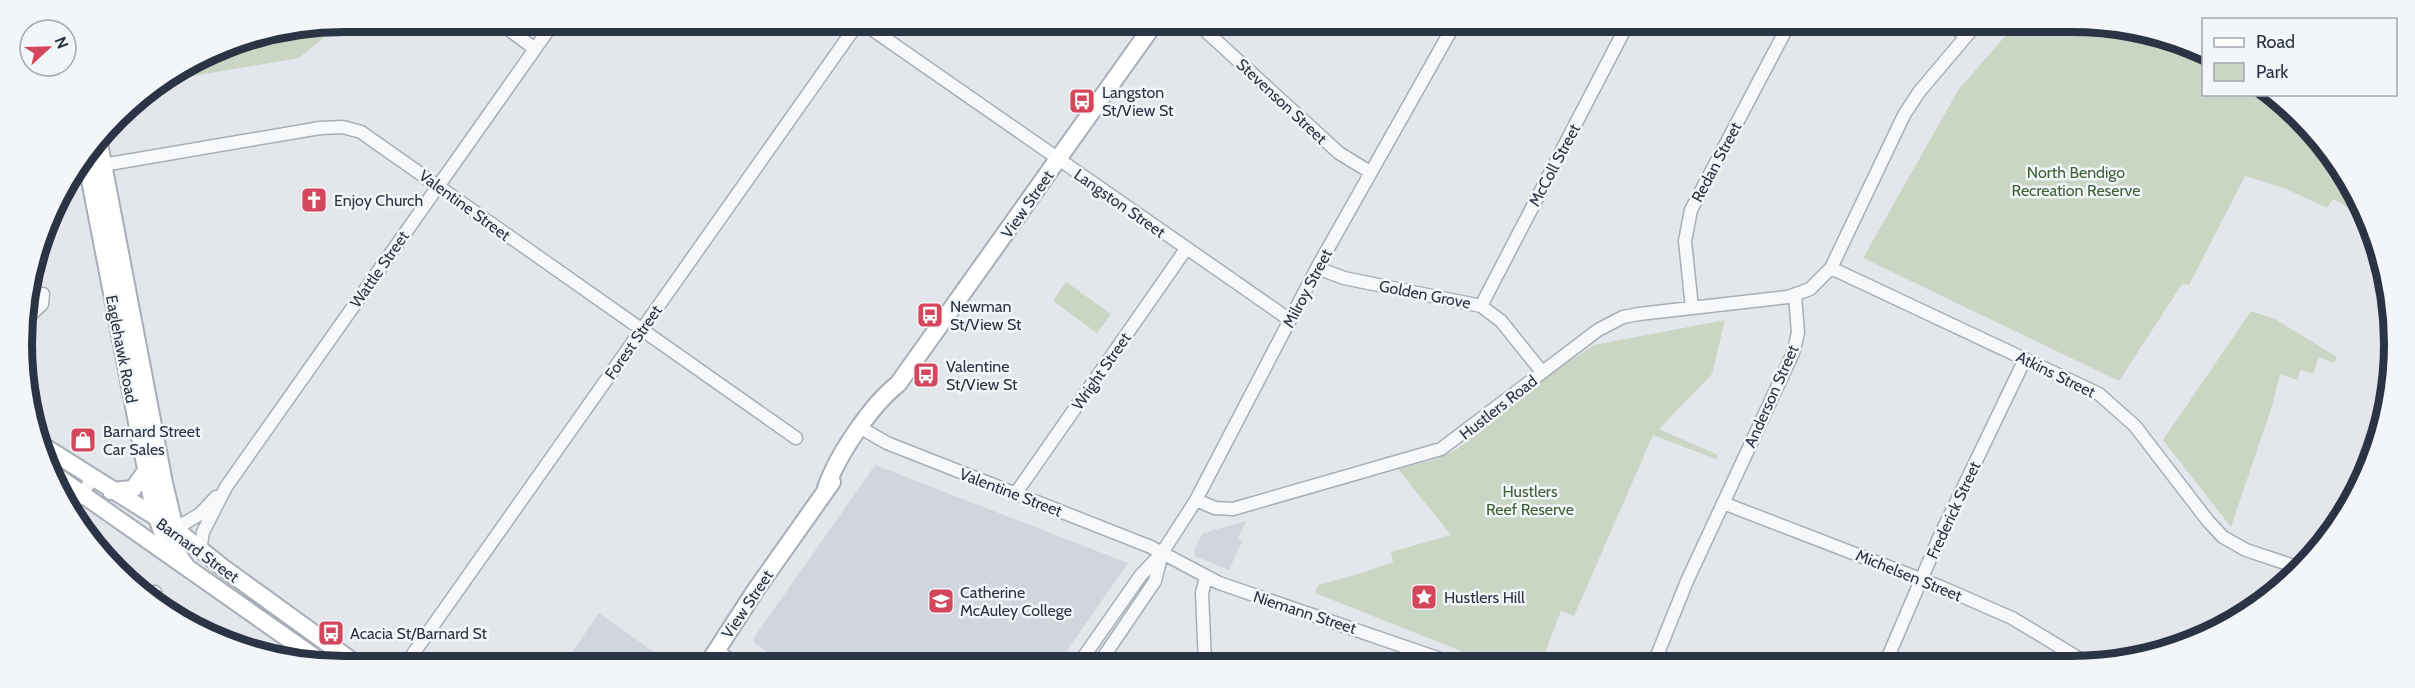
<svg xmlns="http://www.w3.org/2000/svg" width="2415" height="688" font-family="Cabin,sans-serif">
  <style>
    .built { fill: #d1d6de }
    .green { fill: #c9d6c4 }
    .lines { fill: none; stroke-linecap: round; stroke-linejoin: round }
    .street-casing { stroke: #a8aeb7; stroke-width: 15 }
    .secondary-casing { stroke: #a8aeb7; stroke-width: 20 }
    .street { stroke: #f7f8fa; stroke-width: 12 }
    .secondary { stroke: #fff; stroke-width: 16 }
    .labels { text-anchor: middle; stroke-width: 5; stroke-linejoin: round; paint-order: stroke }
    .poi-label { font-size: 16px; fill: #2a3445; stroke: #f3f6f9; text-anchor: start }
    .street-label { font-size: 16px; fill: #2a3445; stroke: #f3f6f9 }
    .park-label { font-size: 16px; fill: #3f6137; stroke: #f3f6f9 }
    .rim { fill: none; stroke: #2a3445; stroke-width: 8 }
  </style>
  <rect width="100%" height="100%" fill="#e3e7ec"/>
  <path class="built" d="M875 465 1128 563 1059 662H782L754 643 753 639Z
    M1246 521 1238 539 1242 541 1229 570 1195 556 1194 550 1203 533Z
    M599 613 668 662 566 661Z"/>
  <path class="green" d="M344 21 299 58 164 81 221 45Z
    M2013 27H2134L2203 56 2204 94 2269 95 2339 164 2361 215 2333 199 2327 208 2284 188 2245 176 2189 285 2182 284 2119 381 1863 258 1959 89Z
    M1066 282 1111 314 1097 333 1053 301Z
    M2251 311 2275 319 2337 357 2334 363 2319 357 2313 374 2301 370 2297 380 2280 374 2273 403 2231 527 2163 440Z
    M1725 320 1712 374 1659 429 1718 455 1716 459 1653 435 1574 616 1561 611 1541 663H1491L1315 593 1318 585 1362 573 1393 562 1391 552 1451 535 1398 469 1437 459 1457 449 1555 371 1594 345Z"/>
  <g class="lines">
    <defs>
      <path id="street" d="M499 22 535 49
        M863 23 1290 320
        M1198 24 1339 153 1370 172
        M407 25 409 21
        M1953 27 1966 36
        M103 165 320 128 343 127 361 132 796 438
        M1317 268 1344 278 1481 306 1501 321 1542 372
        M1831 268 2099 394 2135 426 2208 521 2223 537 2246 550 2300 568
        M1481 306 1627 25
        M1692 308 1685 241 1691 210 1788 26
        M22 323 42 304 43 294
        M861 428 887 443 1151 547 1219 583 1452 663
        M1016 493 1186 249
        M1196 500 1215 508 1233 509 1441 449 1598 330 1623 317 1639 314 1788 297 1810 289 1831 268 1904 115 1919 92 1974 27
        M1723 503 1941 587 2012 618 2088 664
        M72 508 92 479
        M175 529 200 514 216 497
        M200 550 203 532 226 487 554 22
        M150 599 155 592
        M716 650 733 662
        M408 661 858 23
        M1080 662 1141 575 1162 553 1196 500 1317 268 1454 25
        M1100 662 1155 581 1162 553
        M1205 663 1202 593 1206 577
        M1654 663 1687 581 1793 353 1798 333 1795 295
        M1885 664 1939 538 2025 359"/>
      <path id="secondary" d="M99 143 164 483 175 529
        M86 159 154 510 163 534 186 566
        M40 444 175 529 222 567 352 661
        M2365 467 2388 402
        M55 475 320 661
        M826 488C837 456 871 405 898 384L1154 24
        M111 491 133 489 146 471
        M709 662 755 591 832 482"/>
    </defs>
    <use href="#street" class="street-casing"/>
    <use href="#secondary" class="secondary-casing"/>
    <use href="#street" class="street"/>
    <use href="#secondary" class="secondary"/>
  </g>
  <defs>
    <symbol id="bus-square" viewBox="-11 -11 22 22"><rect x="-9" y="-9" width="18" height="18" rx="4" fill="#d3465b" stroke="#f3f6f9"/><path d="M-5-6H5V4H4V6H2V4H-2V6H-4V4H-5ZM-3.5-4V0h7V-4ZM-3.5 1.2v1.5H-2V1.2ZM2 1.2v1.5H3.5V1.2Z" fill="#fff"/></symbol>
    <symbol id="church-square" viewBox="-11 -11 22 22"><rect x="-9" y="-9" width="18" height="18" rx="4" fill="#d3465b" stroke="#f3f6f9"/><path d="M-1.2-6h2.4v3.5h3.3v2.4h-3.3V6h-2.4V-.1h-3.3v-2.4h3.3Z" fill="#fff"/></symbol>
    <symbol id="shop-square" viewBox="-11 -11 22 22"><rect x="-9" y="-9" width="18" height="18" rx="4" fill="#d3465b" stroke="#f3f6f9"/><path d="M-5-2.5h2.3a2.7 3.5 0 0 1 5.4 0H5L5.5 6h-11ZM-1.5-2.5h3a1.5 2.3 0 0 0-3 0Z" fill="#fff"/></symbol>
    <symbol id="sight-square" viewBox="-11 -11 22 22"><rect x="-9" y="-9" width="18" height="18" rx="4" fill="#d3465b" stroke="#f3f6f9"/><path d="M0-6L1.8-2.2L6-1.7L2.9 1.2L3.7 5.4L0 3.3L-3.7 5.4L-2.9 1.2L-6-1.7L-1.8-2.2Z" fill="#fff"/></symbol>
    <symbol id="school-square" viewBox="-11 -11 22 22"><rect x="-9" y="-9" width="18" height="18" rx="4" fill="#d3465b" stroke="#f3f6f9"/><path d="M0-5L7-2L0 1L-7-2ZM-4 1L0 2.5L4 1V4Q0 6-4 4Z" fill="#fff"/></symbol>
  </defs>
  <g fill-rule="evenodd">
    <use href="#bus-square" x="1067" y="86" width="30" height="30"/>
    <use href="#church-square" x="299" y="185" width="30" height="30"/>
    <use href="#bus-square" x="915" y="300" width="30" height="30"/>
    <use href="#bus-square" x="911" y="360" width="30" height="30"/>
    <use href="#shop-square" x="68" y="425" width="30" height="30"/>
    <use href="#sight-square" x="1409" y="582" width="30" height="30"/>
    <use href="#school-square" x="926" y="586" width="30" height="30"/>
    <use href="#bus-square" x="316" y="618" width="30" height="30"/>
  </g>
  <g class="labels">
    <g class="poi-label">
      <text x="1102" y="98">Langston<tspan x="1102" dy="18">St/View St</tspan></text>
      <text x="334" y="206">Enjoy Church</text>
      <text x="950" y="312">Newman<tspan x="950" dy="18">St/View St</tspan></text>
      <text x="946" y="372">Valentine<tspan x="946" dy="18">St/View St</tspan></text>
      <text x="103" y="437">Barnard Street<tspan x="103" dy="18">Car Sales</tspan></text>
      <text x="960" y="598">Catherine<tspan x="960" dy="18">McAuley College</tspan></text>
      <text x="1444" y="603">Hustlers Hill</text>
      <text x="350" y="639">Acacia St/Barnard St</text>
    </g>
    <g class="street-label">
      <text transform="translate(1282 101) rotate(43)" y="6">Stevenson Street</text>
      <text transform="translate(1716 162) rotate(-62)" y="6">Redan Street</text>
      <text transform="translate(1554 165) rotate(-62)" y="6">McColl Street</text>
      <text transform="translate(1120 203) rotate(35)" y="6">Langston Street</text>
      <text transform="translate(1027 204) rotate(-55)" y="6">View Street</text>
      <text transform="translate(465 205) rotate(36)" y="6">Valentine Street</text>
      <text transform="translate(379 269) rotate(-55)" y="6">Wattle Street</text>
      <text transform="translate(1307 288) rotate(-62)" y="6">Milroy Street</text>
      <text transform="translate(1425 294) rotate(11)" y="6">Golden Grove</text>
      <text transform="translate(633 342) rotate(-55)" y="6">Forest Street</text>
      <text transform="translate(122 349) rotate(79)" y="6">Eaglehawk Road</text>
      <text transform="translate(1101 371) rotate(-55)" y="6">Wright Street</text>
      <text transform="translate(2056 374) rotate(26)" y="6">Atkins Street</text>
      <text transform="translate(1771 396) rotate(-66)" y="6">Anderson Street</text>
      <text transform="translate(1498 407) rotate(-38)" y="6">Hustlers Road</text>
      <text transform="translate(1011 492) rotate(21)" y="6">Valentine Street</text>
      <text transform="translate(1953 510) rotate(-65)" y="6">Frederick Street</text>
      <text transform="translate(198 550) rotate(36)" y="6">Barnard Street</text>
      <text transform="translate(1909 575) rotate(22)" y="6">Michelsen Street</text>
      <text transform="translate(747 604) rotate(-56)" y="6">View Street</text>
      <text transform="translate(1305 612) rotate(18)" y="6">Niemann Street</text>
    </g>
    <g class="park-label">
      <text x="2076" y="178">North Bendigo<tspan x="2076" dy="18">Recreation Reserve</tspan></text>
      <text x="1530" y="497">Hustlers<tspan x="1530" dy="18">Reef Reserve</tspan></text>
    </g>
  </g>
  <path d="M0 0H2415V688H0ZM344 32H2072A312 312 0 0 1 2384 344V344A312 312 0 0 1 2072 656H344A312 312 0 0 1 32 344V344A312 312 0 0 1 344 32Z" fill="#f3f6f9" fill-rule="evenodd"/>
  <path class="rim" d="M344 32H2072A312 312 0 0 1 2384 344V344A312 312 0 0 1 2072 656H344A312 312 0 0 1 32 344V344A312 312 0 0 1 344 32Z"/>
  <rect x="2202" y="18" width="195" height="78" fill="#f3f6f9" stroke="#a3a8b1" stroke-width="1.5"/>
  <rect x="2214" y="38" width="30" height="9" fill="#ffffff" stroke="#a3a8b1" stroke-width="1.5"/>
  <text x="2256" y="48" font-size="18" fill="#2a3445">Road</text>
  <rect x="2214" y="63" width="30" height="18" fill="#c9d6c4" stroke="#a3a8b1" stroke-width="1.5"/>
  <text x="2256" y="78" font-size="18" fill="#2a3445">Park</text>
  <g transform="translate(48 48) rotate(68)"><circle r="28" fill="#f3f6f9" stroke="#a3a8b1" stroke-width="1.5"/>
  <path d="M0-4.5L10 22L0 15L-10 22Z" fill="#d3465b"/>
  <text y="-9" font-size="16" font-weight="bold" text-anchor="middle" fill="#2a3445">N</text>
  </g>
</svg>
